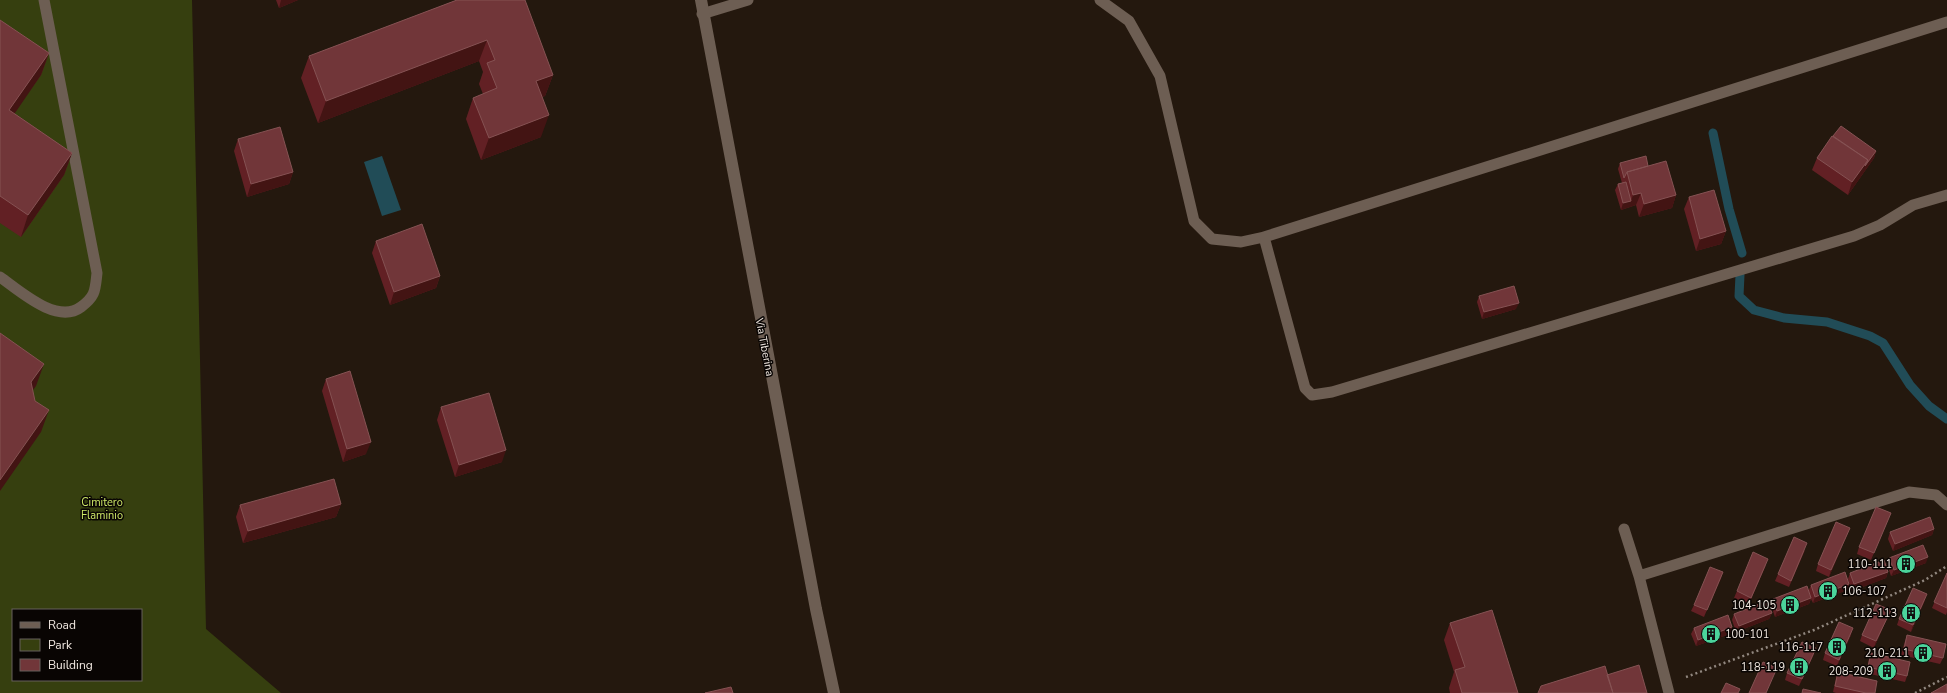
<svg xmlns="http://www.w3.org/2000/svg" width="1947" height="693" font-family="'Nunito Sans',sans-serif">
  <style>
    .green { fill: #363f0f; fill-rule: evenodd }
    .water { fill: #214c57 }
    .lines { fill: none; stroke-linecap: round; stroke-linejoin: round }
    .stream { stroke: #214c57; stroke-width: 9 }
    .path { stroke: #91877f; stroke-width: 2.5; stroke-dasharray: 2 3; stroke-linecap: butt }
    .lane { stroke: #6d5e53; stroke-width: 11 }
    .secondary { stroke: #6d5e53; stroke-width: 12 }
    .wall { fill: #622024 }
    .shaded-wall { fill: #431413 }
    .building { fill: #713639; stroke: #855253 }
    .labels { text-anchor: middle; stroke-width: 3; stroke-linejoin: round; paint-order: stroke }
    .street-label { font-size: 11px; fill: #f1e8e1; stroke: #090503 }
    .park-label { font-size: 11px; fill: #cde767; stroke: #090503 }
    .poi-label { font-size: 11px; fill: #f1e8e1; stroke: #090503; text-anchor: end }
  </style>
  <rect width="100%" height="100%" fill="#24180e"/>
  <path class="green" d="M0 0H192L206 629 281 693H0ZM13 610H141V680H13Z"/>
  <path class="water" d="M382 156 401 210 382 216 364 162Z"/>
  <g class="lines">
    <path class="stream" d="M1713 133 1729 209 1742 253
      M1740 275 1739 296 1754 310 1784 318 1827 322 1870 336 1883 343 1910 385 1929 406 1947 419"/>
    <path class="path" d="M1686 677 1814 630 1925 580 1947 566
      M1915 693 1947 677"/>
    <path class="lane" d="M1100 0 1129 21 1160 76 1194 221 1212 239 1241 242 1264 237 1305 388 1312 395 1332 392 1854 236 1880 225 1913 205 1947 195
      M702 14 748 0
      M1264 237 1947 22
      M0 277C20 291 57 325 81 307 96 296 95 290 97 273L44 0
      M1624 529 1639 576 1669 693
      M1639 576 1909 492 1936 495 1947 505"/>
    <path class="secondary" d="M701 0 816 609 834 693"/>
  </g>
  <path class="wall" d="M276 0H298L279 8Z
    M457 0 553 75 545 96 542 97 541 137 481 160 466 119 473 98 483 94 479 84 483 72 479 61 318 123 301 78 309 56Z
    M0 20 49 53 41 75 14 113 72 153 64 175 21 237 0 223Z
    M1833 136 1876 151 1874 158 1848 195 1812 170 1817 158Z
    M238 139 293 172 289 184 247 197 234 151Z
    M1620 163 1648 166 1676 195 1672 208 1639 217 1636 205 1621 210 1615 190 1618 184 1622 183 1618 169Z
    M1689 197 1726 231 1721 244 1696 251 1684 209Z
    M376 241 440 276 436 288 390 305 372 253Z
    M1479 296 1516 309 1482 319 1477 302Z
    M326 379 366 454 343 462 322 391Z
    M441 407 502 462 455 477 437 420Z
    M341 504 336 517 243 543 236 517 240 505Z
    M1888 520 1871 560 1857 554 1859 547Z
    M1850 528 1829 577 1816 571 1818 564Z
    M1934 529 1932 535 1893 551 1888 539 1890 532Z
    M1805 550 1789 587 1775 581 1778 574Z
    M1889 558 1926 563 1891 576 1887 564Z
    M1766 565 1749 604 1734 598 1737 591Z
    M1723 572 1704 617 1691 611 1694 605Z
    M1888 572 1886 578 1852 591 1848 579 1850 573Z
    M1947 573V612L1946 615 1932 608Z
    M1849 584 1847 590 1813 603 1811 599 1809 604 1775 617 1771 605 1773 599 1809 590 1811 585Z
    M1925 600 1911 632 1897 625 1899 619Z
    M1772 613 1769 619 1736 632 1732 620 1734 614Z
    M1888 616 1874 648 1860 641 1862 635Z
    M1450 623 1518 693H1450L1449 688 1454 672 1444 640Z
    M1732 627 1730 634 1696 646 1691 634 1694 628Z
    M1851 635 1837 666 1823 660 1825 653Z
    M1907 635 1943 658 1940 664 1901 655 1905 641Z
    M1871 653 1907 676 1905 682 1866 673 1869 659Z
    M1814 654 1799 686 1785 680 1787 673Z
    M1838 672 1875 693H1836L1833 692 1836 678Z"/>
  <path class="shaded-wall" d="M281 0H298L279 8Z
    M487 40 479 61 318 123 326 101Z
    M49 53 41 75 2 132 9 110Z
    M553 75 545 96 528 102 536 81Z
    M549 115 541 137 481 160 489 138Z
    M1876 151 1874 158 1848 195 1852 182 1868 160Z
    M72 153 64 175 21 237 28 215Z
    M293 172 289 184 247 197 251 184Z
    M1641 193 1636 205 1621 210 1623 203 1631 201 1633 195Z
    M1676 195 1672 208 1639 217 1644 204Z
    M1726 231 1721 244 1696 251 1700 239Z
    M440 276 436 288 390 305 394 292Z
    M1519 303 1516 309 1482 319 1484 312Z
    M44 364 36 386 23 403 31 382Z
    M49 410 41 432 0 491V480Z
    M371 442 366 454 343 462 347 449Z
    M506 450 502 462 455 477 459 465Z
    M341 504 336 517 243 543 248 531Z
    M1850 528 1847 534 1829 577 1831 570Z
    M1934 529 1932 535 1893 551 1895 544Z
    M1928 557 1926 563 1891 576 1894 570Z
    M1723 572 1721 579 1704 617 1707 610Z
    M1888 572 1886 578 1852 591 1854 584Z
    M1849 584 1847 590 1813 603 1815 597Z
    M1927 594 1925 600 1911 632 1913 625Z
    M1811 598 1809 604 1775 617 1777 611Z
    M1891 610 1888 616 1874 648 1876 641Z
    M1772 613 1769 619 1736 632 1739 626Z
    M1732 627 1730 634 1696 646 1698 640Z
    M1853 628 1851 635 1837 666 1839 660Z
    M1816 648 1814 654 1799 686 1802 679Z"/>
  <path class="building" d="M457 0H525L553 75 536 81 549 115 489 138 473 98 497 88 487 63 495 60 487 40 326 101 309 56Z
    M0 20 49 53 9 110 72 153 28 215 0 196Z
    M1841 126 1876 151 1865 166 1868 160 1833 136Z
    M280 127 293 172 251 184 238 139Z
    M1832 136 1868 160 1852 182 1817 158Z
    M1646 156 1648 166 1627 172 1624 178 1620 163Z
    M1666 161 1676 195 1644 204 1641 193 1633 195 1627 172Z
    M1626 182 1631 201 1623 203 1618 184Z
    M1714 190 1726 231 1700 239 1689 197Z
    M422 224 440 276 394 292 376 241Z
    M1514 286 1519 303 1484 312 1479 296Z
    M0 333 44 364 31 382 35 401 49 410 0 480Z
    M350 371 371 442 347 449 326 379Z
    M489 393 506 450 459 465 441 407Z
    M334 479 341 504 248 531 240 505Z
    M1876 507 1891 513 1874 553 1859 547Z
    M1930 517 1934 529 1895 544 1890 532Z
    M1836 522 1850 528 1831 570 1818 564Z
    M1794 537 1807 543 1791 581 1778 574Z
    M1923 545 1928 557 1894 570 1889 558Z
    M1753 552 1768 559 1751 598 1737 591Z
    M1884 560 1888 572 1854 584 1850 573Z
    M1710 567 1723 572 1707 610 1694 605Z
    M1845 572 1849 584 1815 597 1811 585Z
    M1947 573V608L1934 602Z
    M1807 586 1811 598 1777 611 1773 599Z
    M1913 588 1927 594 1913 625 1899 619Z
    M1767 601 1772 613 1739 626 1734 614Z
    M1876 604 1891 610 1876 641 1862 635Z
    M1492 610 1518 693H1462L1455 670 1465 667 1450 623Z
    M1728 615 1732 627 1698 640 1694 628Z
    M1839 622 1853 628 1839 660 1825 653Z
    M1907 635 1946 644 1943 658 1904 649Z
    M1802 642 1816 648 1802 679 1787 673Z
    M1871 653 1910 662 1907 676 1868 667Z
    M1763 662 1777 668 1766 693H1749Z
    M1639 665 1647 693H1613L1607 675Z
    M1605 666 1613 693H1538L1541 686Z
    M1838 672 1877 681 1875 693H1866L1835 686Z
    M1726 683 1740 689 1738 693H1721Z
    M1947 684V693H1931Z
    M731 687 733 693H705Z
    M1803 689 1821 693H1802Z"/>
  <defs>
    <symbol id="building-disc" viewBox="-11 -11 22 22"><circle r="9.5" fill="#4bd49b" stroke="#090503"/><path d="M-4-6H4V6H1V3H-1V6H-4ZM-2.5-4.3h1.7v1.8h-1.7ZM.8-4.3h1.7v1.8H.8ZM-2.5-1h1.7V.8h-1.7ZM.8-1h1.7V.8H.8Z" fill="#111"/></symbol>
  </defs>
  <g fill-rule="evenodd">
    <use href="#building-disc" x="1895" y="553" width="22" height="22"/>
    <use href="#building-disc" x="1817" y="580" width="22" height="22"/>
    <use href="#building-disc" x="1779" y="594" width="22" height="22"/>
    <use href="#building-disc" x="1900" y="602" width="22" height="22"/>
    <use href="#building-disc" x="1700" y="623" width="22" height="22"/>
    <use href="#building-disc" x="1826" y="636" width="22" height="22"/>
    <use href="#building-disc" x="1912" y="642" width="22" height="22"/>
    <use href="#building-disc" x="1788" y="656" width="22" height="22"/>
    <use href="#building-disc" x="1876" y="660" width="22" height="22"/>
  </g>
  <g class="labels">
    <g class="street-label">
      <text transform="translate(765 347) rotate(79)" y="4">Via Tiberina</text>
    </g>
    <g class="park-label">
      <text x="102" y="506">Cimitero<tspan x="102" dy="13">Flaminio</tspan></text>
    </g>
    <g class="poi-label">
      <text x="1892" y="568">110-111</text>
      <text x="1842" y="595" text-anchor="start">106-107</text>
      <text x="1776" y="609">104-105</text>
      <text x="1897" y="617">112-113</text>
      <text x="1725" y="638" text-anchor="start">100-101</text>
      <text x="1823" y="651">116-117</text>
      <text x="1909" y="657">210-211</text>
      <text x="1785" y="671">118-119</text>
      <text x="1873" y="675">208-209</text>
    </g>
  </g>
  <rect x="12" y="609" width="130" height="72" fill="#090503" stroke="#66605c"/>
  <rect x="20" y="622" width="20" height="6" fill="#6d5e53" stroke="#66605c"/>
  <text x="48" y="629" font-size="12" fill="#f1e8e1">Road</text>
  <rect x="20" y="639" width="20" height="12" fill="#363f0f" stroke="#66605c"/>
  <text x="48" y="649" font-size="12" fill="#f1e8e1">Park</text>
  <rect x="20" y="659" width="20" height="12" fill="#713639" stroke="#66605c"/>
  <text x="48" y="669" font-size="12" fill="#f1e8e1">Building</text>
</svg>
